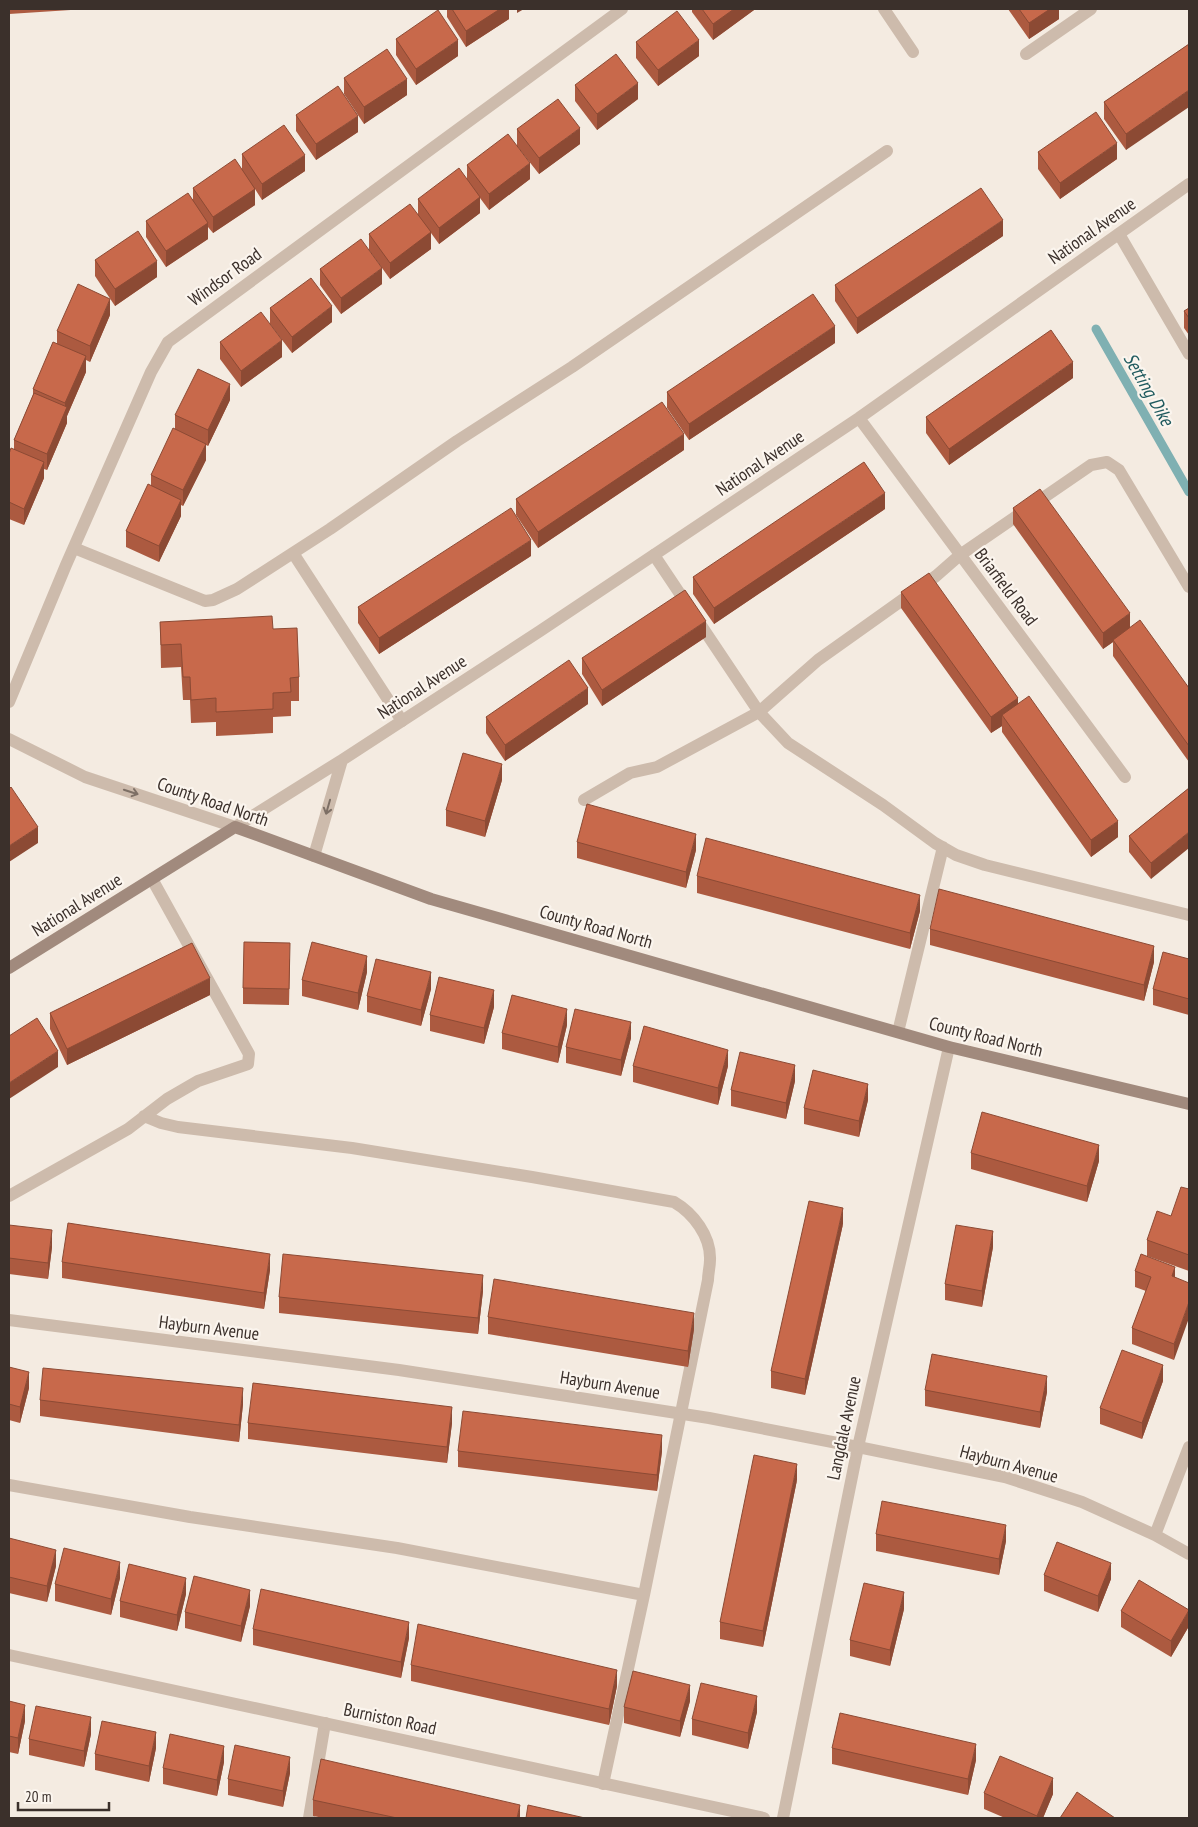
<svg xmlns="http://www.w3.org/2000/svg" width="1198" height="1827" font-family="'PT Sans Narrow',sans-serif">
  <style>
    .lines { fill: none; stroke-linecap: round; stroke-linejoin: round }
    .stream { stroke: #7fb0b2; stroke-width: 9 }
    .lane { stroke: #cdbbac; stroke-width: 12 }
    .street { stroke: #cdbbac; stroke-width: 12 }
    .secondary { stroke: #a18a7d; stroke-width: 12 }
    .wall { fill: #ac5a40 }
    .shaded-wall { fill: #8c4a34 }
    .building { fill: #c8694b; stroke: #8c4a34 }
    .oneway { stroke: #7d6f65 }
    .labels { text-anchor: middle; stroke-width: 4.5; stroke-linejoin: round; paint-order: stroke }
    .street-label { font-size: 18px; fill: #3b302b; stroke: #fbf5ee }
    .water-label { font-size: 19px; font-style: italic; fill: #1f5a5e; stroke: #fbf5ee }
  </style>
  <rect width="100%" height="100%" fill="#f4ebe1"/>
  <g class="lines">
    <path class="stream" d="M1096 329 1189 492"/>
    <path class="lane" d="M884 9 913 52
      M1026 54 1091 9
      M1119 234 1189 354
      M74 548 205 601 213 600 237 589 330 529 457 441 572 367 887 151
      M293 553 402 721
      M654 555 759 712 788 743 883 805 935 843 956 855 985 865 1189 915
      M584 800 630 773 657 767 759 712 818 660 936 576 960 555 1091 465 1107 462 1119 470 1189 587
      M898 1032 943 847
      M144 1116 161 1123 178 1127 352 1148 532 1177 674 1202C693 1213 711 1236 710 1260 710 1267 708 1273 708 1280L644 1595
      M9 1196 128 1129 167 1099 198 1081 248 1064 249 1054 152 879
      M9 1485 190 1517 397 1548 644 1595 603 1784
      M309 1818 325 1723"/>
    <path class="street" d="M859 418 1125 777
      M9 702 66 565 151 372 168 342 622 9
      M9 739 85 777 235 827 342 760 540 631 859 418 1189 184
      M314 856 342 760
      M9 1320 399 1370 709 1418 858 1447 1005 1477 1082 1502 1155 1535 1189 1554
      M1155 1535 1189 1447
      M9 1655 764 1818
      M783 1818 858 1447 949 1047"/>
    <path class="secondary" d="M9 968 235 827 431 899 949 1047 1189 1104"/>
  </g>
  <path class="wall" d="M9 9H86L9 14Z
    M447 9H509V19L466 47 447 17Z
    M692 9H754V10L713 40 692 12Z
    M1008 9H1059V19L1029 39Z
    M396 39 458 56 416 85 396 55Z
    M636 42 699 56 658 86 636 58Z
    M1189 44 1126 150 1104 119V102Z
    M344 78 407 95 364 124 344 94Z
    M575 85 638 99 597 130 575 101Z
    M296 115 358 132 316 160 296 131Z
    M517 129 580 144 539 174 517 146Z
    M1038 152 1117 159 1060 199 1038 169Z
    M242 154 305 171 262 200 255 189V205L213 233 208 227V239L166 267 146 237V221L193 199V188L242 169Z
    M467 165 530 179 489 210 480 198V213L439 244 431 233V249L390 279 369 250V234L418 214V199L467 180Z
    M1003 236 857 334 835 301V285Z
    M95 260 157 277 115 306 95 276Z
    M320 269 382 284 341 314 320 285Z
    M270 308 332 322 292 353 270 324Z
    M1189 308V335L1184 328V311Z
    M110 315 90 362 86 360V372L67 416V423L47 470 44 469V478L24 525 9 519V454L14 449V440L33 395V389L57 344V331Z
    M220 342 282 357 241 387 220 359Z
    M835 343 689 440 667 408V392Z
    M1073 378 949 465 926 433V417Z
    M230 400 208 446 206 445V460L183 506 181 505V516L159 562 126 547V531L151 486V475L175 429V415Z
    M684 450 538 548 516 515V499Z
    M1013 508 1130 627 1189 688V762L1113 656V642L1103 649 1013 524Z
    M885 509 714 624 693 594V577Z
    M531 556 379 654 358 623V607Z
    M901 592 1018 704 1118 837 1091 857 1002 732V726L991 733 901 608Z
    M160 622 273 629 299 677V701H291V716L273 717V733L216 736V722L191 723 190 700H183L181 667 161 668Z
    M706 637 602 706 582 674V658Z
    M588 704 505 761 486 733V717Z
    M502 780 485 837 446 826V810Z
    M1189 788 1151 879 1129 852V836Z
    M577 842 696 850 686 888 577 858Z
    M697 876 920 911 910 949 697 893Z
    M930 929 1154 962 1144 1001 930 945Z
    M290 959 289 1005 243 1004V988Z
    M1189 959V1015L1153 1005V989Z
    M367 972 358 1010 302 996V980Z
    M431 989 421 1026 367 1012V996Z
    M210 995 67 1065 50 1029V1013Z
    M494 1007 484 1044 430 1031V1015Z
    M567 1025 558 1063 502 1049V1033Z
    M631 1038 621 1076 566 1063V1047Z
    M633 1066H728L718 1105 633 1082Z
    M795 1081 786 1119 731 1106V1090Z
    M868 1100 859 1137 804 1124V1108Z
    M971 1153 1099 1161 1087 1202 971 1169Z
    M1189 1189V1271L1147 1256V1240L1171 1216Z
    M843 1224 805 1395 771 1388V1371Z
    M9 1225 52 1247 48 1279 9 1274Z
    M993 1247 982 1307 945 1300V1284Z
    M62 1262 270 1270 264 1309 62 1278Z
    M1175 1267 1174 1360 1132 1344V1328L1146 1291 1135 1287V1271Z
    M483 1291 478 1334 279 1313V1297Z
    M488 1317 694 1329 688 1367 488 1334Z
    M9 1367 29 1388 20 1423 9 1420Z
    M1163 1381 1142 1439 1100 1424V1408Z
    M925 1390 1047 1392 1040 1428 925 1406Z
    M40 1400 243 1404 239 1442 40 1416Z
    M248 1423H452L447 1463 248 1439Z
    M458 1451H662L657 1491 458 1467Z
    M797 1480 763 1647 720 1639V1622Z
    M876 1534 1006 1541 999 1575 876 1551Z
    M9 1538 56 1566 47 1602 9 1593Z
    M1044 1575 1111 1579 1098 1612 1044 1591Z
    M120 1578 111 1615 55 1601V1584Z
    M186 1594 177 1631 120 1617V1601Z
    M250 1606 241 1642 185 1628V1612Z
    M904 1609 890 1666 850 1656V1640Z
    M1121 1611 1189 1626 1171 1657 1121 1627Z
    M253 1629 409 1638 401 1678 253 1645Z
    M411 1665 617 1686 609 1725 411 1681Z
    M9 1701 25 1721 18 1754 9 1752Z
    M690 1701 680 1737 624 1723V1707Z
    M757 1712 748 1749 692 1735V1719Z
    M91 1734 84 1767 29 1755V1739Z
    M156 1748 149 1782 95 1770V1754Z
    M832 1748 976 1760 968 1795 832 1764Z
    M224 1762 217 1796 163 1784V1768Z
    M290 1773 283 1807 228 1795V1779Z
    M984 1793 1053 1794 1043 1818H1005L984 1809Z
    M313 1800 520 1818H324L313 1816Z"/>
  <path class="shaded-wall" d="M500 9H509V19L466 47V31Z
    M517 9H524L517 13Z
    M734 9H754V10L713 40V24Z
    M1050 9H1059V19L1029 39V23Z
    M458 40V56L416 85V69Z
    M699 40V56L658 86V70Z
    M407 79V95L364 124V107Z
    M638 83V99L597 130V114Z
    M1189 90V107L1126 150V134Z
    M358 116V132L316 160V144Z
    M580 128V144L539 174V158Z
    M1117 143V159L1060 199V183Z
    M305 155V171L262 200V184Z
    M530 163V179L489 210V194Z
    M255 189V205L213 233V217Z
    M480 197V213L439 244V228Z
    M1003 220V236L857 334V318Z
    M208 223V239L166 267V251Z
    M431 232V249L390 279V263Z
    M157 261V277L115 306V289Z
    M382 268V284L341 314V298Z
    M110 299V315L90 362V346Z
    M332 306V322L292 353V337Z
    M835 326V343L689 440V424Z
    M282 340V357L241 387V371Z
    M86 356V372L67 416V423L47 470V454L65 410V403Z
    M1073 362V378L949 465V449Z
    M230 384V400L208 446V430Z
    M684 434V450L538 548V532Z
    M206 444V460L183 506V490Z
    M44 462V478L24 525V509Z
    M885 493V509L714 624V608Z
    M181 500V516L159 562V546Z
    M531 540V556L379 654V638Z
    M1130 613V629L1113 640V642L1103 649V633Z
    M706 621V637L602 706V690Z
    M588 688V704L505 761V745Z
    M1018 698V714L1002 715V726L991 733V717Z
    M502 764V780L485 837V821Z
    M1118 821V837L1091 857V840Z
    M38 827V843L9 862V846Z
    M1189 832V848L1151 879V863Z
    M696 834V850L686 888V872Z
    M920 895V911L910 949V933Z
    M1154 946V962L1144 1001V985Z
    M367 956V972L358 1010V993Z
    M431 972V989L421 1026V1010Z
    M210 978V995L67 1065V1049Z
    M494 990V1007L484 1044V1028Z
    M567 1009V1025L558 1063V1047Z
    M631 1022V1038L621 1076V1060Z
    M728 1050V1066L718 1105V1088Z
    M58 1051V1067L9 1099V1083Z
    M795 1065V1081L786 1119V1103Z
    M868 1084V1100L859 1137V1121Z
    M1099 1145V1161L1087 1202V1186Z
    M843 1208V1224L805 1395V1379Z
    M52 1230V1247L48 1279V1263Z
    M993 1231V1247L982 1307V1291Z
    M270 1254V1270L264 1309V1293Z
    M1175 1267V1283L1172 1276Z
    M483 1275V1291L478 1334V1318Z
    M1189 1302V1318L1174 1360V1344Z
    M694 1313V1329L688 1367V1351Z
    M1163 1365V1381L1142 1439V1423Z
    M29 1372V1388L20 1423V1407Z
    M1047 1376V1392L1040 1428V1412Z
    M243 1388V1404L239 1442V1425Z
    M452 1407V1423L447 1463V1447Z
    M662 1435V1451L657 1491V1475Z
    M797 1464V1480L763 1647V1631Z
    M1006 1525V1541L999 1575V1559Z
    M56 1550V1566L47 1602V1586Z
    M120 1562V1578L111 1615V1599Z
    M1111 1563V1579L1098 1612V1596Z
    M186 1578V1594L177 1631V1615Z
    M250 1590V1606L241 1642V1626Z
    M904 1592V1609L890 1666V1650Z
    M1189 1610V1626L1171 1657V1641Z
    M409 1622V1638L401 1678V1662Z
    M617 1670V1686L609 1725V1709Z
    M690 1685V1701L680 1737V1721Z
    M757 1696V1712L748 1749V1733Z
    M25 1705V1721L18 1754V1738Z
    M91 1717V1734L84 1767V1751Z
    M156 1732V1748L149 1782V1766Z
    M976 1744V1760L968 1795V1779Z
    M224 1746V1762L217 1796V1780Z
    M290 1757V1773L283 1807V1791Z
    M1053 1778V1794L1043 1818H1037V1816Z
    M520 1805V1818H517Z"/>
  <path class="building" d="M452 9H500L466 31Z
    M702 9H734L713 24Z
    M1019 9H1050L1029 23Z
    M438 10 458 40 416 69 396 39Z
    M677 11 699 40 658 70 636 42Z
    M1189 44V90L1126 134 1104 102Z
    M387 49 407 79 364 107 344 78Z
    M616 54 638 83 597 114 575 85Z
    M338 86 358 116 316 144 296 115Z
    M558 99 580 128 539 158 517 129Z
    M1096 112 1117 143 1060 183 1038 152Z
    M284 125 305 155 262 184 242 154Z
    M508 134 530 163 489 194 467 165Z
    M235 159 255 189 213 217 193 188Z
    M459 168 480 197 439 228 418 199Z
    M981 188 1003 220 857 318 835 285Z
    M188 193 208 223 166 251 146 221Z
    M410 204 431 232 390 263 369 234Z
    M138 231 157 261 115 289 95 260Z
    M361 239 382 268 341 298 320 269Z
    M311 278 332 306 292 337 270 308Z
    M78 284 110 299 90 346 57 331Z
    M813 294 835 326 689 424 667 392Z
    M1189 308V318L1184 311Z
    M261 312 282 340 241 371 220 342Z
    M1051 330 1073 362 949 449 926 417Z
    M53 342 86 356 65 403 33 389Z
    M198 369 230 384 208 430 175 415Z
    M34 393 67 407 47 454 14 440Z
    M662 402 684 434 538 532 516 499Z
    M173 428 206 444 183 490 151 475Z
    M11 448 44 462 24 509 9 502V454Z
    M864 462 885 493 714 608 693 577Z
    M148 484 181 500 159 546 126 531Z
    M1040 489 1130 613 1103 633 1013 508Z
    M511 508 531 540 379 638 358 607Z
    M929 573 1018 698 991 717 901 592Z
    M685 590 706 621 602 690 582 658Z
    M272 616 273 629 297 628 299 677 290 678 291 692 273 693V709L216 712V698L191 700 190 677H183L181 644 161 645 160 622Z
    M1140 620 1189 688V746L1113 640Z
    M569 660 588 688 505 745 486 717Z
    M1029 696 1118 821 1091 840 1002 715Z
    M463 753 502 764 485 821 446 810Z
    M11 787 38 827 9 846V789Z
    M1189 788V832L1151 863 1129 836Z
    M587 804 696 834 686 872 577 842Z
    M706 838 920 895 910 933 697 876Z
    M939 889 1154 946 1144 985 930 929Z
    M244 942 290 943 289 989 243 988Z
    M312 942 367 956 358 993 302 980Z
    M192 943 210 978 67 1049 50 1013Z
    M1163 952 1189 959V999L1153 989Z
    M376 959 431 972 421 1010 367 996Z
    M439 977 494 990 484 1028 430 1015Z
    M512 995 567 1009 558 1047 502 1033Z
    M575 1009 631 1022 621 1060 566 1047Z
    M37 1018 58 1051 9 1083V1036Z
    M644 1026 728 1050 718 1088 633 1066Z
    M740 1052 795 1065 786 1103 731 1090Z
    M813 1070 868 1084 859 1121 804 1108Z
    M982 1112 1099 1145 1087 1186 971 1153Z
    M1181 1187 1189 1189V1255L1147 1240 1157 1211 1171 1216Z
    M809 1201 843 1208 805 1379 771 1371Z
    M68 1223 270 1254 264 1293 62 1262Z
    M9 1225 52 1230 48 1263 9 1258Z
    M956 1225 993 1231 982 1291 945 1284Z
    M283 1254 483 1275 478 1318 279 1297Z
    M1141 1254 1175 1267 1172 1276 1189 1283V1302L1174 1344 1132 1328 1151 1277 1135 1271Z
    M494 1279 694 1313 688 1351 488 1317Z
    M1122 1350 1163 1365 1142 1423 1100 1408Z
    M932 1354 1047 1376 1040 1412 925 1390Z
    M9 1367 29 1372 20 1407 9 1404Z
    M43 1368 243 1388 239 1425 40 1400Z
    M253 1383 452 1407 447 1447 248 1423Z
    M463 1411 662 1435 657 1475 458 1451Z
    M754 1455 797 1464 763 1631 720 1622Z
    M882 1501 1006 1525 999 1559 876 1534Z
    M9 1538 56 1550 47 1586 9 1577Z
    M1057 1542 1111 1563 1098 1596 1044 1575Z
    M64 1548 120 1562 111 1599 55 1584Z
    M129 1564 186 1578 177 1615 120 1601Z
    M194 1576 250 1590 241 1626 185 1612Z
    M1139 1580 1189 1610 1171 1641 1121 1611Z
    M864 1583 904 1592 890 1650 850 1640Z
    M261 1589 409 1622 401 1662 253 1629Z
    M418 1624 617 1670 609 1709 411 1665Z
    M633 1671 690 1685 680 1721 624 1707Z
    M701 1683 757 1696 748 1733 692 1719Z
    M9 1701 25 1705 18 1738 9 1736Z
    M36 1706 91 1717 84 1751 29 1739Z
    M840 1713 976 1744 968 1779 832 1748Z
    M102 1721 156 1732 149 1766 95 1754Z
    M170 1734 224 1746 217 1780 163 1768Z
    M235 1745 290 1757 283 1791 228 1779Z
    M1000 1756 1053 1778 1037 1816 984 1793Z
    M321 1759 520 1805 517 1818H397L313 1800Z
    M1077 1792 1115 1818H1060Z
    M528 1805 585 1818H526Z"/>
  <defs><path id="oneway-shaft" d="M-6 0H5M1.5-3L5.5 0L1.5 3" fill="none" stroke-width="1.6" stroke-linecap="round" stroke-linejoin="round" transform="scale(1.25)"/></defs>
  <g class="oneway">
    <use href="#oneway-shaft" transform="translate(131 792) rotate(18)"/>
    <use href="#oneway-shaft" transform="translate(328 807) rotate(106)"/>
  </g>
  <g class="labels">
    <g class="street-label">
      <text transform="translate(1092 231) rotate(-35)" y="6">National Avenue</text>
      <text transform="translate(225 277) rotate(-36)" y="6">Windsor Road</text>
      <text transform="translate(760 463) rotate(-34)" y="6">National Avenue</text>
      <text transform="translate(1006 587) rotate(53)" y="6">Briarfield Road</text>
      <text transform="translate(422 687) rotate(-33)" y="6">National Avenue</text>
      <text transform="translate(213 802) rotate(19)" y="6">County Road North</text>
      <text transform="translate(77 905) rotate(-32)" y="6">National Avenue</text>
      <text transform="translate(596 927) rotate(16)" y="6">County Road North</text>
      <text transform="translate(986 1037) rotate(14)" y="6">County Road North</text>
      <text transform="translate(209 1328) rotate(7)" y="6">Hayburn Avenue</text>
      <text transform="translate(610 1385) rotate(9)" y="6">Hayburn Avenue</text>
      <text transform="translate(844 1428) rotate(-78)" y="6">Langdale Avenue</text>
      <text transform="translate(1009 1464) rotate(15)" y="6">Hayburn Avenue</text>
      <text transform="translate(390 1719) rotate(12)" y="6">Burniston Road</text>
    </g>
    <g class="water-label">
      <text transform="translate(1149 389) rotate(60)" y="7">Setting Dike</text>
    </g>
  </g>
  <rect width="1198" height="1827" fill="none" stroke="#3b302b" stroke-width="20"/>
  <path d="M18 1802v8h91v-8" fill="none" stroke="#3b302b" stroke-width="2.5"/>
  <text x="25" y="1802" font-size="15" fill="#3b302b" stroke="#fbf5ee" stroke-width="4" paint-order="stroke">20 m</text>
</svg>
